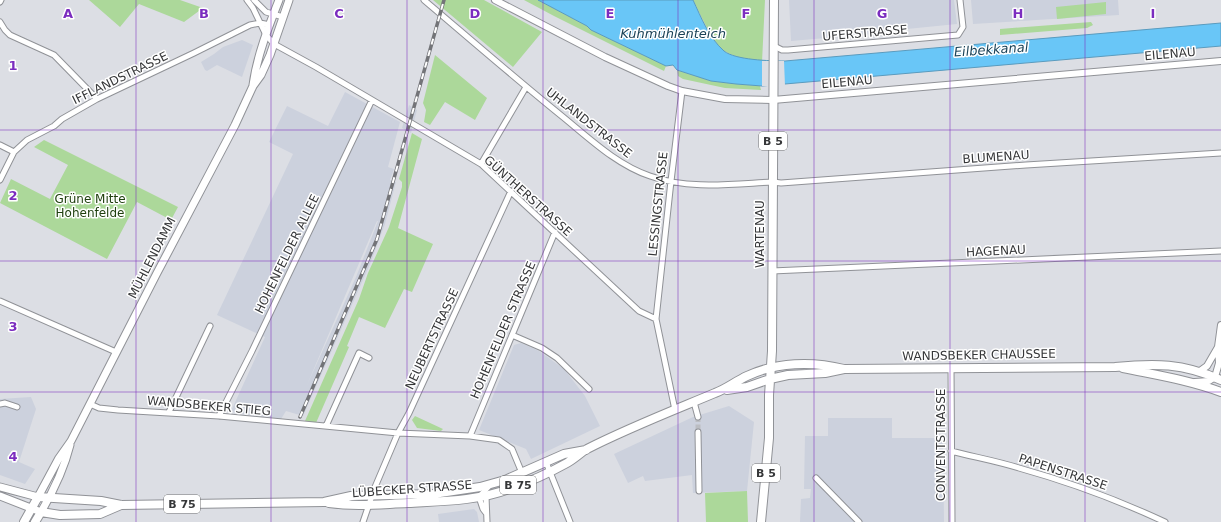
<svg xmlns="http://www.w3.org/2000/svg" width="1221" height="522" font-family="'DejaVu Sans',sans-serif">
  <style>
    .built { fill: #ccd1dd; fill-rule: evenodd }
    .green { fill: #acd89a }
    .water { fill: #69c6f7; stroke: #5a9bbe }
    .pier { fill: #dcdee4 }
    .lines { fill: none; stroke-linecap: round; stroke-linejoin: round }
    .minor-tunnel { stroke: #bbbdc2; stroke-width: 5; stroke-dasharray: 5 2.5; stroke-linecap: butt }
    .minor-casing { stroke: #909297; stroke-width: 7 }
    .tertiary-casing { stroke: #909297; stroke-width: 8 }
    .secondary-casing { stroke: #909297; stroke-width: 9 }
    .primary-casing { stroke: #909297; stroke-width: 10 }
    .minor { stroke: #fff; stroke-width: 5 }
    .tertiary { stroke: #fff; stroke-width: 6 }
    .secondary { stroke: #fff; stroke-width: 7 }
    .primary { stroke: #fff; stroke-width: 8 }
    .rail-casing { stroke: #737478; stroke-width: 3.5 }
    .rail { stroke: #fff; stroke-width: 2; stroke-dasharray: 6; stroke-linecap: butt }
    .grid { fill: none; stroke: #7b2cbf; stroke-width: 1; stroke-opacity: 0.55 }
    .labels { text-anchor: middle; stroke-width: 3; stroke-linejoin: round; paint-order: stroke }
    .shield { fill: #fff; stroke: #727374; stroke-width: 1 }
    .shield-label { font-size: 11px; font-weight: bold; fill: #363739 }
    .street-label { font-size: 12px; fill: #363739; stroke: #fff }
    .park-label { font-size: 12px; fill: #1f400e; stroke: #fff }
    .water-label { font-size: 13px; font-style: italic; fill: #1b4358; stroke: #fff }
    .grid-label { font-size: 13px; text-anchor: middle; font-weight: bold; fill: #7b2cbf; stroke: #fff; stroke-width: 3; stroke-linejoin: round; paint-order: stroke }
  </style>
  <rect width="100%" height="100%" fill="#dcdee4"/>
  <path class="built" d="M789 0H954L957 24 897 30 896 32 791 41Z
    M971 0H1118L1119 15 973 24Z
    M242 40 253 45 242 77 217 65 207 71 205 70 201 62 214 54 223 47Z
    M345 92 400 122 388 167 394 169 390 180 396 182 385 224 370 264 303 416 286 411 281 419 234 413 232 409 265 337 217 315 293 154 269 142 287 106 328 126ZM378 221 356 277 307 385 377 221Z
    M409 105 417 110 411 133 402 128Z
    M521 343 539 351 564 369 585 396 600 426 531 459 526 449 479 430 514 345Z
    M31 397 36 409 19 462 35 469 25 484 0 475V399Z
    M729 406 754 422 747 491 693 493 692 475 645 481 643 476 628 483 614 454 693 417Z
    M828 418H892V438H943L944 522H800L801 499 810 498 811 489H804L805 436H828Z
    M474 509 477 512 479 522H439L438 514Z"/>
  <path class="green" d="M89 0H180L203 8 184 22 139 4 120 27Z
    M433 0H484L542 32 513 67Z
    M524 0H538L587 26 591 30 666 66 664 71 554 16Z
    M693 0H765L762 62C750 59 736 58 726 52 713 45 700 13 693 0Z
    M1106 2V14L1057 19 1056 7Z
    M1091 22 1093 25 1087 28 1000 35V29Z
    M435 55 487 98 475 120 445 102 430 125 424 122 426 110 423 103Z
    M677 70 711 81 736 84 760 86 761 90 725 88 683 79 678 76Z
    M412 133 422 139 398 228 433 244 412 292 404 289 385 328 359 317 347 346 349 347 316 423 305 421 359 299 368 273 389 227 402 187V182L399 179Z
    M44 140 178 207 171 220 137 202 107 259 0 203 11 179 50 199 68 165 34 147Z
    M415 416 443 429 441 431 417 428 412 420Z
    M747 491 748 522H706L705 493Z"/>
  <path class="water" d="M538 0H693C701 17 709 38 724 51 735 60 770 61 785 61L1221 23V46L762 86 736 84 711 81 677 70 673 65 666 66 591 30 587 26Z"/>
  <path class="pier" d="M762 61H784L785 86H762Z"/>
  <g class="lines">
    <path class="minor-tunnel" d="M698 417V432"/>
    <defs>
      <path id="minor" d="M247 0 253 8 266 35 274 44 316 67 481 164 639 311 656 319
        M254 0 266 12 283 17
        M424 0C470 39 516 79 563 117 590 139 617 165 650 176 689 190 732 184 773 182L781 183 1026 165 1221 153
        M0 2 1 0
        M0 22 5 30 10 35 54 55 97 99
        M774 46 782 50H788L958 35 963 27 960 0
        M0 145 14 152
        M481 164 526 87
        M0 180 14 152 27 140 54 126 62 119 97 99 194 53 250 25 260 23 270 25
        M772 271 1221 251
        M0 301 116 352
        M512 335 542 348 557 358 589 389
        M951 368 952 522
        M694 402 698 417
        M0 404 5 403 17 407
        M90 404 99 408 118 410 219 416 398 433 470 436 499 440 512 449 522 473
        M675 410 656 319 671 181 682 91
        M169 412 210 326
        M219 416 252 351 372 100
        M326 426 359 353 369 358
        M698 432 699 491
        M470 436 555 232
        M951 451C974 457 997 461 1019 468 1069 482 1118 500 1165 522
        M546 462 570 522
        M816 478 859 522
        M486 496 487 522
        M486 513 483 509 479 497 490 485
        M363 522 375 487 398 433 409 413 511 191"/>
      <path id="tertiary" d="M495 0 605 57 668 86 682 91 725 99 773 100 1221 61
        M1200 371 1207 366 1218 347
        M1195 382 1209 381 1215 377 1219 363 1218 347 1221 325"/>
      <path id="secondary" d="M253 85C257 56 268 28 279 0
        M0 487 38 497 59 458 71 441 157 273 235 125 253 86 261 75 270 55 289 0
        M0 496 41 512C54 490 64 469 70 445"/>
      <path id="primary" d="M1123 368C1156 375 1189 380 1221 392
        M727 390 747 387 770 379 788 375 825 373 844 369 1115 367C1155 363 1183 363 1221 380
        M329 503C356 507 381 504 408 503 442 501 477 501 509 489 529 482 549 473 567 463 574 459 580 453 587 449 628 428 672 411 715 393 726 389 736 381 747 376 777 362 812 361 844 369
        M24 522 38 497 101 501 121 505 324 502 351 496 433 494 480 487 505 480 564 454 586 450
        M35 522 41 512 60 515 100 514 121 505
        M761 522 769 438V395L772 351 774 0"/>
    </defs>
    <use href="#minor" class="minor-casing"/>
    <use href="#tertiary" class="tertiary-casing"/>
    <use href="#secondary" class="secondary-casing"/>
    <use href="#primary" class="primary-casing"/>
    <use href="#minor" class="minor"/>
    <use href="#tertiary" class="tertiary"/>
    <use href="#secondary" class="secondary"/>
    <use href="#primary" class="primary"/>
    <defs>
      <path id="rail" d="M300 417 377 239 444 0"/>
    </defs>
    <use href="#rail" class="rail-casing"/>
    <use href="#rail" class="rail"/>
  </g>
  <path class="grid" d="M136 0V522M271 0V522M407 0V522M543 0V522M678 0V522M814 0V522M950 0V522M1085 0V522M0 130H1221M0 261H1221M0 392H1221"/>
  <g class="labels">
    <g class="shield">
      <rect x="759" y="132" width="28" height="18" rx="3"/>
      <rect x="752" y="464" width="28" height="18" rx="3"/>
      <rect x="500" y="476" width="36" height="18" rx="3"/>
      <rect x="164" y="495" width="36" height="18" rx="3"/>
    </g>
    <g class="shield-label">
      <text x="773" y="145">B 5</text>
      <text x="766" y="477">B 5</text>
      <text x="518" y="489">B 75</text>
      <text x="182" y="508">B 75</text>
    </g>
    <g class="street-label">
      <text transform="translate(865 33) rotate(-5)" y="4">UFERSTRASSE</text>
      <text transform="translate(1170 54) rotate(-5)" y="4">EILENAU</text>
      <text transform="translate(120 78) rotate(-26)" y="4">IFFLANDSTRASSE</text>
      <text transform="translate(847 82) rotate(-5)" y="4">EILENAU</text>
      <text transform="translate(589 123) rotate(38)" y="4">UHLANDSTRASSE</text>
      <text transform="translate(996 157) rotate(-4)" y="4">BLUMENAU</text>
      <text transform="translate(528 196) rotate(42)" y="4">GÜNTHERSTRASSE</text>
      <text transform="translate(658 204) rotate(-84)" y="4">LESSINGSTRASSE</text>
      <text transform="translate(760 234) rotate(-90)" y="4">WARTENAU</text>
      <text transform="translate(996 251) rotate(-3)" y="4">HAGENAU</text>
      <text transform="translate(287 254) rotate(-64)" y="4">HOHENFELDER ALLEE</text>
      <text transform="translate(152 258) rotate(-63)" y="4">MÜHLENDAMM</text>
      <text transform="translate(503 330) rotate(-67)" y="4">HOHENFELDER STRASSE</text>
      <text transform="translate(432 339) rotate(-65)" y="4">NEUBERTSTRASSE</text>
      <text transform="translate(979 355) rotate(-1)" y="4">WANDSBEKER CHAUSSEE</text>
      <text transform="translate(209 406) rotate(5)" y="4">WANDSBEKER STIEG</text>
      <text transform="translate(941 445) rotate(-90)" y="4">CONVENTSTRASSE</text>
      <text transform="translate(1063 472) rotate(18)" y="4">PAPENSTRASSE</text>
      <text transform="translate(412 489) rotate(-4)" y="4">LÜBECKER STRASSE</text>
    </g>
    <g class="park-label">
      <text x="90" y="203">Grüne Mitte<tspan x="90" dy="14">Hohenfelde</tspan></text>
    </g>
    <g class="water-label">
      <text x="673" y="38">Kuhmühlenteich</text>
      <text transform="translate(991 49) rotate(-4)" y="5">Eilbekkanal</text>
    </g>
  </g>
  <g class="grid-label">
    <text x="68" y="18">A</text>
    <text x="204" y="18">B</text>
    <text x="339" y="18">C</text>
    <text x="475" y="18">D</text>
    <text x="610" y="18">E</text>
    <text x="746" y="18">F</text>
    <text x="882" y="18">G</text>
    <text x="1018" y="18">H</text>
    <text x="1153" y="18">I</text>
    <text x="13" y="70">1</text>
    <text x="13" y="200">2</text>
    <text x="13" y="331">3</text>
    <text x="13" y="461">4</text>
  </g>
</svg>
